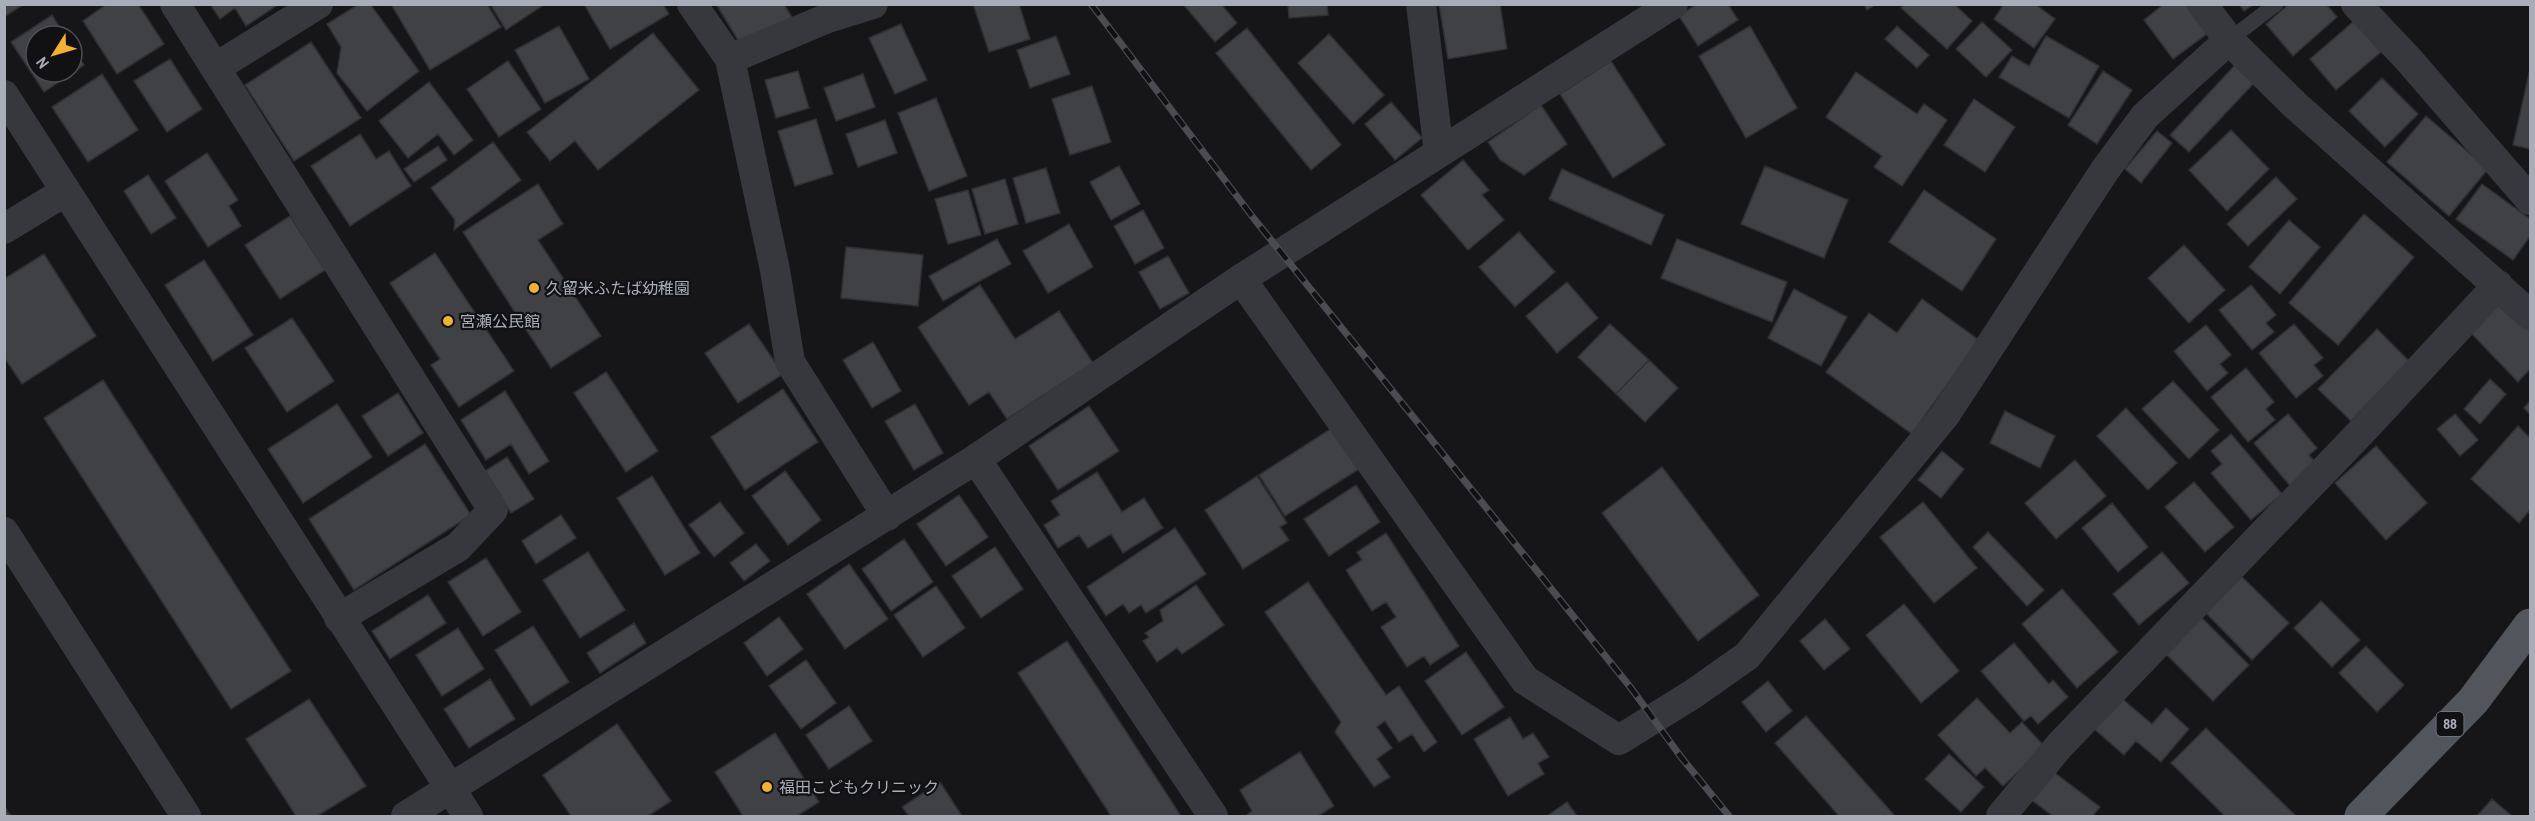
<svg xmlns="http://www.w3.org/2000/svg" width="2535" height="821" font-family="'Archivo Narrow','Noto Sans JP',sans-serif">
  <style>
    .building { fill: #404145; stroke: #303034; stroke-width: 1.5 }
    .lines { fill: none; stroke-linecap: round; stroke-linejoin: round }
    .service { stroke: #37383d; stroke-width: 15 }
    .minor { stroke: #37383d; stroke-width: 30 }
    .primary { stroke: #53555c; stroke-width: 33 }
    .rail-casing { stroke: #4a4c52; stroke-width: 7 }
    .rail { stroke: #111113; stroke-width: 4.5; stroke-dasharray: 14; stroke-linecap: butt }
    .poi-dot { fill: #f2b134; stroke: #111113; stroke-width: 2 }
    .labels { text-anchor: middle; stroke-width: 4.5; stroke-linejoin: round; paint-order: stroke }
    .shield { fill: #111113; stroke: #7b7e86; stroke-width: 1.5 }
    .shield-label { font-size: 15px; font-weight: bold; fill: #a8adb8 }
    .poi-label { font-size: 16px; fill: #a8adb8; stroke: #111113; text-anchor: start }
  </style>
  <rect width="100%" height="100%" fill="#161618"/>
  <path class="building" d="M4 4H24L4 17Z
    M107 4H138L164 44 117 74 83 21Z
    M210 4H279L246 26 235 8 220 19Z
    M359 4H370L419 71 367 111 337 73 341 47 327 24Z
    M391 4H487L501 27 430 70Z
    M490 4H545L506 30Z
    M584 4H663L669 14 610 49Z
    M716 4H784L793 19 744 50Z
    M973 4H1019L1030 39 989 52Z
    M1183 4H1221L1237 23 1215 42Z
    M1288 4H1327L1328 15 1289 18Z
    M1439 4H1500L1507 49 1448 59Z
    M1697 4H1728L1738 20 1698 46 1679 16Z
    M1864 4H1876L1867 10Z
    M1904 4H1954L1972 21 1947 49 1901 8Z
    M2004 4H2035L2055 19 2034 48 1994 19Z
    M2164 4H2186L2208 33 2173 59 2144 20Z
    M2239 4H2254L2244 11Z
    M2289 4H2326L2337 17 2293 56 2266 24Z
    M52 15 65 36H36V72H72V47L84 65 44 92 11 42Z
    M2354 21 2381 52 2336 90 2310 59Z
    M1982 22 2012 50 1986 77 1956 49Z
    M901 24 927 80 895 94 869 38Z
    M559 26 589 79 545 103 515 50Z
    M1750 26 1797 108 1746 138 1699 56Z
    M1897 26 1929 55 1917 68 1885 39Z
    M1247 28 1341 145 1311 170 1216 53Z
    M653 33 699 90 598 170 575 141 550 161 527 132Z
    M1329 34 1384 95 1353 124 1298 63Z
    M1056 36 1070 74 1030 88 1017 50Z
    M2046 36 2099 66 2069 118 1999 77 2012 56 2029 66Z
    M311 42 361 118 294 161 245 85Z
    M170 59 202 109 167 132 134 81Z
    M508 61 541 109 499 137 467 89Z
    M1611 61 1665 145 1613 178 1560 94Z
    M2235 65 2254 83 2189 152 2170 135Z
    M2530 69V149L2513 145Z
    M798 71 809 108 776 118 765 80Z
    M2103 71 2132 90 2097 144 2068 125Z
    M1856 72 1917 114 1924 104 1947 120 1902 186 1874 167 1882 156 1826 117Z
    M102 74 138 130 88 162 52 107Z
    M863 74 875 107 836 121 824 88Z
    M2382 78 2418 114 2385 147 2349 111Z
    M429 82 473 140 454 155 438 134 408 158 379 121Z
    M1092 86 1111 142 1070 155 1052 99Z
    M936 98 967 176 929 191 898 113Z
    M1974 99 2015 127 1985 172 1944 145Z
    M1391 102 1422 138 1395 160 1365 124Z
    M1541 105 1567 144 1524 175 1500 160 1488 142Z
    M2426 116 2488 169 2449 216 2387 162Z
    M816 119 833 174 795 186 778 131Z
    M885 120 897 153 858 167 846 134Z
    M2231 130 2269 169 2227 211 2189 170Z
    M2157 131 2172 143 2141 183 2125 169Z
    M360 134 376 159 389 151 411 186 350 226 311 166Z
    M493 142 521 180 454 230 455 220 431 188Z
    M438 146 447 160 414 182 404 169Z
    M207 153 238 200 229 206 241 226 208 247 165 181Z
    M1463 160 1489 190 1482 195 1504 220 1468 250 1421 195Z
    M1119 166 1140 204 1111 220 1090 182Z
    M1765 166 1848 200 1824 258 1741 224Z
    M1046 168 1060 213 1026 223 1013 178Z
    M1562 169 1664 215 1651 245 1549 199Z
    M148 175 176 218 151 234 124 191Z
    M2276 177 2297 199 2248 246 2227 224Z
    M1005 179 1018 224 985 234 972 189Z
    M538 184 563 224 538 240 601 336 551 368 463 232Z
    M2482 184 2530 219V236L2513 260 2456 219Z
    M968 190 981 235 948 244 935 199Z
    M1924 190 1996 239 1962 291 1889 242Z
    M1143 210 1164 248 1135 264 1114 226Z
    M2364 214 2414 257 2338 345 2289 303Z
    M290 216 325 270 280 299 245 245Z
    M2289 220 2320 247 2280 294 2249 267Z
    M1069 224 1093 267 1048 293 1023 251Z
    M1519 232 1555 272 1515 307 1479 267Z
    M997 239 1011 264 943 301 929 276Z
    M1677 239 1787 282 1772 322 1661 278Z
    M2184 245 2225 290 2189 323 2148 278Z
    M846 247 923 255 918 306 841 298Z
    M435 253 514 371 459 407 431 365 440 359 390 283Z
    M44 254 96 336 22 384 4 357V279Z
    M1168 256 1189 293 1160 309 1139 272Z
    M204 260 253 335 213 361 165 285Z
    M1567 282 1598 318 1557 353 1526 316Z
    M980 285 1015 339 1059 311 1093 363 1007 419 989 392 969 405 918 327Z
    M2251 285 2276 315 2266 323 2274 332 2252 350 2219 310Z
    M1794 289 1847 317 1821 366 1768 338Z
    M1922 299 1979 340 1912 434 1826 372 1869 313 1897 333Z
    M2502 299 2530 329V369L2518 382 2469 331Z
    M292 318 334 381 287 412 245 348Z
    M749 324 783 374 738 403 705 353Z
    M1610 324 1649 360 1616 394 1578 357Z
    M2294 324 2323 358 2314 365 2323 376 2296 398 2259 353Z
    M2206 325 2231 355 2220 364 2228 373 2207 391 2174 351Z
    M2377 329 2409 361 2351 421 2318 389Z
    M873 342 901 391 872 408 843 360Z
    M1649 360 1678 388 1645 422 1616 394Z
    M2246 368 2274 402 2266 409 2275 420 2248 442 2211 397Z
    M606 372 658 451 626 472 574 393Z
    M2490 379 2506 394 2480 424 2464 409Z
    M103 380 291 671 231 709 44 418Z
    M2173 381 2219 430 2189 459 2142 409Z
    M783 389 818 442 745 490 711 437Z
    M505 391 549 461 529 474 511 444 486 460 461 420Z
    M398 393 423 433 388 456 362 416Z
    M2530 401V414L2524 408Z
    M337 404 372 457 303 503 268 449Z
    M915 404 943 453 914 470 885 421Z
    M1089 406 1119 451 1058 490 1029 446Z
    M2126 408 2177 463 2148 490 2097 436Z
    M2005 411 2055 436 2040 468 1990 443Z
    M2288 414 2317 448 2309 455 2318 465 2291 487 2254 443Z
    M2455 414 2478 440 2460 456 2437 429Z
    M2518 426 2530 438V510L2519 523 2471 479Z
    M1332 428 1359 469 1285 516 1259 475Z
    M2231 434 2282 494 2251 520 2211 473 2222 464 2211 451Z
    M425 444 471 515 354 590 309 519Z
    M2376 446 2427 503 2386 540 2335 483Z
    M1942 451 1964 469 1941 498 1918 480Z
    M507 457 534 499 511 513 485 471Z
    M2075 460 2106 496 2056 539 2025 503Z
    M1662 467 1759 595 1698 641 1602 513Z
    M785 471 821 520 788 545 752 496Z
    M1097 472 1122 512 1144 498 1163 528 1123 553 1111 534 1088 548 1079 535 1058 548 1044 525 1060 515 1051 501Z
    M652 476 700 553 665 575 617 498Z
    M1257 476 1287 523 1280 527 1289 540 1243 569 1205 510Z
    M2194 482 2234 527 2205 552 2165 507Z
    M1356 485 1380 522 1329 556 1304 519Z
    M959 495 988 537 946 566 917 524Z
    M720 502 744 533 714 557 689 525Z
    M1923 502 1977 568 1934 603 1880 537Z
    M2112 503 2148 547 2118 572 2082 528Z
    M561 515 576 538 536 564 522 541Z
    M1175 528 1206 574 1146 613 1141 605 1129 613 1123 604 1106 616 1087 587Z
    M1988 532 2044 590 2027 606 1973 547Z
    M1386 533 1459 646 1430 665 1424 656 1407 667 1381 627 1396 617 1386 602 1372 611 1346 570 1362 560 1357 552Z
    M904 539 933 582 891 611 862 569Z
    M756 544 770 561 744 581 730 563Z
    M995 547 1023 589 981 618 952 576Z
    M588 552 625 610 580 638 543 580Z
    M2162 552 2189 583 2139 625 2113 594Z
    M486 558 521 612 483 636 448 582Z
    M849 564 888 619 845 649 807 594Z
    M2238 573 2289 623 2252 660 2202 609Z
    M1308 582 1386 695 1399 686 1437 742 1424 752 1412 734 1399 742 1385 721 1377 727 1392 748 1377 759 1390 777 1374 787 1335 732 1341 722 1265 612Z
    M1196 585 1224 625 1182 654 1177 648 1157 662 1143 641 1149 637 1145 633 1163 621 1160 610Z
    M936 586 965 628 923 657 894 615Z
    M2062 589 2118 652 2077 688 2022 624Z
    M428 595 446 623 390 659 372 631Z
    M2321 601 2360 640 2332 667 2294 628Z
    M1904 604 1959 671 1921 703 1866 635Z
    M2198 614 2249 665 2213 701 2162 650Z
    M779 617 803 649 767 676 744 643Z
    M1825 619 1850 649 1824 670 1800 641Z
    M634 623 646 643 600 673 587 653Z
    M533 626 569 682 531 706 495 650Z
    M458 628 484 669 442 696 416 655Z
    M1067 641 1181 816H1111L1018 673Z
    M2014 643 2049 684 2053 680 2068 697 2038 724 2031 716 2024 721 1981 671Z
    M2366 646 2404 685 2377 712 2339 673Z
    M1466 652 1504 707 1462 735 1425 681Z
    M806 660 836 703 801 729 769 686Z
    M490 679 515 719 469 748 444 709Z
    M1768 681 1792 711 1766 732 1742 702Z
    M2120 697 2152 724 2166 708 2189 729 2161 762 2136 741 2124 755 2093 728Z
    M1977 698 2010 733 2022 722 2045 747 2003 786 1985 768 1976 776 1938 735Z
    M309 699 366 786 317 816H296L246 739Z
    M849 706 872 741 829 769 806 735Z
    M1806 716 1895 816H1839L1775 743Z
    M1510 717 1523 739 1533 733 1549 757 1538 763 1544 774 1508 796 1474 739Z
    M617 724 671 801 648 816H571L543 775Z
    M2206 728 2296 816H2225L2171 763Z
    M775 733 819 802 797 816H743L715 772Z
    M1300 752 1334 806 1318 816H1248L1247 815 1252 811 1240 790Z
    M1949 754 1984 787 1961 812 1925 779Z
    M2051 770 2100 807 2093 816H2053L2030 799Z
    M940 782 962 816H909L902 807Z
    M2492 799 2512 816H2477Z
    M1567 802 1577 816H1547Z
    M4 806 11 816H4Z"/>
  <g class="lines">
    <path class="service" d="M2229 40 2276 4"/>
    <path class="minor" d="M175 4 493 510 458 547 339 618
      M692 4 730 59 775 270 790 362 887 516
      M1421 4 1439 153
      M2202 4 2229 40 2295 105 2530 315
      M2356 4 2408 59 2530 200
      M730 59 828 18 873 4
      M215 68 318 4
      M4 95 468 816
      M4 229 66 191
      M1241 279 1525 680 1619 740 1693 694 1747 656 1945 415 2105 170 2145 116 2229 40
      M976 459 1213 816
      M4 532 186 816
      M406 816 976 459 1241 279 1673 4
      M2001 816 2060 745 2363 430 2498 285"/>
    <path class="primary" d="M2361 816 2473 701 2530 625"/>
    <defs>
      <path id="rail" d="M1091 4 1255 220 1631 688 1681 757 1729 816"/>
    </defs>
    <use href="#rail" class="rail-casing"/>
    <use href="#rail" class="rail"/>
  </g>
  <g class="poi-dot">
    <circle cx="534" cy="288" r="6"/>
    <circle cx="448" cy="321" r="6"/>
    <circle cx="767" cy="787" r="6"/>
  </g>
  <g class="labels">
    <rect class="shield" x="2436.5" y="712" width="27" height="24" rx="4.5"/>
    <g class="shield-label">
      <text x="2450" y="729">88</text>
    </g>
    <g class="poi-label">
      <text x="546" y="294">久留米ふたば幼稚園</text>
      <text x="460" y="327">宮瀬公民館</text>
      <text x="779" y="793">福田こどもクリニック</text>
    </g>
  </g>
  <rect width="2535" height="821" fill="none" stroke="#a8adb8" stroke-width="12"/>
  <g transform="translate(54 54) rotate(233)"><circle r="28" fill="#111113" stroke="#4d4f55" stroke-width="1.5"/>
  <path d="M0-4.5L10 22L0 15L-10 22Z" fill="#f2b134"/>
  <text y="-9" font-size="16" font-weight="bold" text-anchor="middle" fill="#a8adb8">N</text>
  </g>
</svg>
